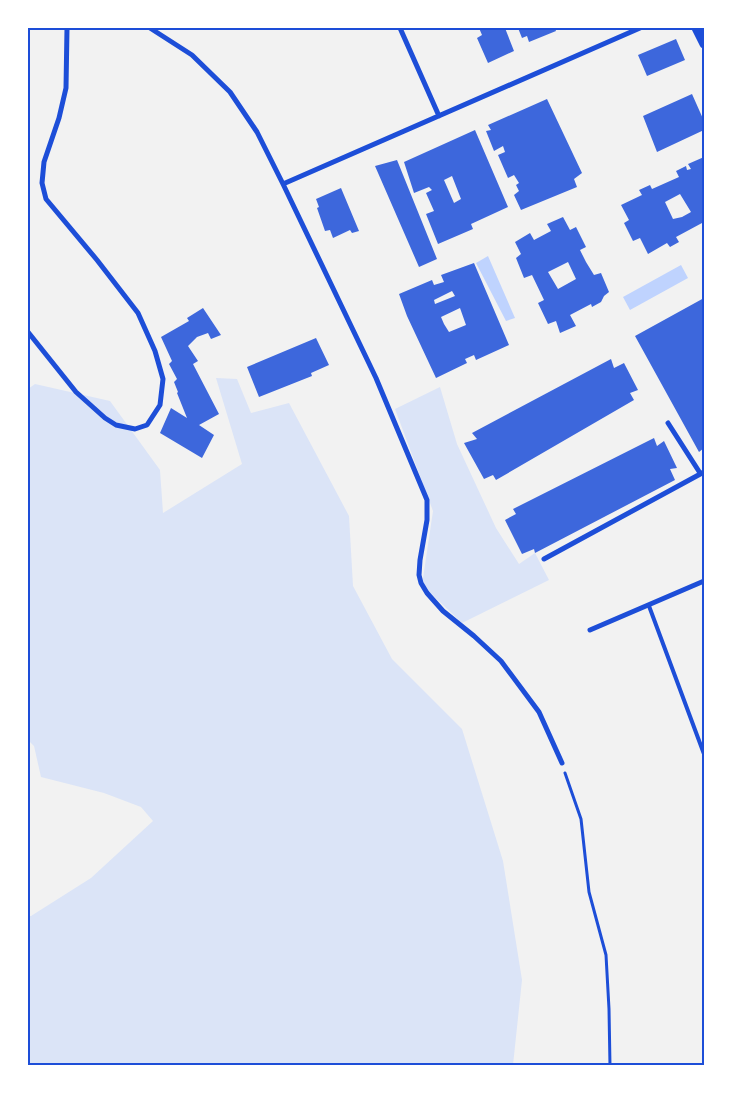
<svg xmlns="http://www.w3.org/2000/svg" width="732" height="1093" font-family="Mulish,sans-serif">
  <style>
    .green { fill: #dbe4f7 }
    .water { fill: #bfd3fe }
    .building { fill: #3d67dc; fill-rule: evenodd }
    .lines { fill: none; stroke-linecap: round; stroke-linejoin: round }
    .path { stroke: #1d4ed8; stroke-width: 3 }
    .service { stroke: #1d4ed8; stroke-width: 4 }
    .minor { stroke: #1d4ed8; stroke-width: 5 }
    .tertiary { stroke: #1d4ed8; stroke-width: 9 }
    .neatline { fill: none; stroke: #1d4ed8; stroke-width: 2 }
  </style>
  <rect width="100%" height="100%" fill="#f2f2f2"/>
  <path class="green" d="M216 378 237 379 251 413 289 403 349 516 353 586 392 659 462 729 503 861 522 980 513 1065H28V916H31L91 878 153 821 141 807 104 793 41 777 34 746 28 740V389L35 384 110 401 160 470 163 513 242 464Z
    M440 387 457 444 496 528 519 564 535 553 549 580 462 623 422 585 433 511 395 409Z"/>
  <path class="water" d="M488 256 515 318 506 321 476 263Z
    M681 265 688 278 630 310 623 297Z"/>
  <path class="building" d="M479 28H497L498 29 505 28 514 51 488 63 477 38 482 35Z
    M518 28H555L556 31 529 42 527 36 522 38Z
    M676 39 685 60 647 76 638 55Z
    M692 94 704 121V130L657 152 643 116Z
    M547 99 582 173 574 179 577 187 521 210 514 195 519 191 516 185 519 183 514 175 508 178 498 155 505 152 503 146 494 151 486 131 491 130 488 125Z
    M475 130 508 207 471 224 473 229 438 244 426 214 434 211 426 193 432 190 429 187 414 193 404 162ZM452 176 461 199 454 203 444 180Z
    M704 157V227L702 223 676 237 679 242 670 247 667 243 648 254 640 238 633 241 624 223 629 220 621 205 642 195 639 190 650 185 652 189 679 177 676 171 686 166 687 170 691 169 688 164ZM680 194 691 212 682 217 673 219 665 202Z
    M397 160 437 259 419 267 375 166Z
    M341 188 359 231 352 233 350 230 333 238 330 230 325 231 317 208 319 207 316 199Z
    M563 217 570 230 576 227 586 247 580 250 586 262 594 275 601 273 609 292 604 296 601 302 592 307 591 304 570 315 576 326 560 333 556 321 548 324 538 303 544 300 532 275 524 278 516 258 521 254 515 242 530 233 534 240 551 231 547 224ZM568 262 576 279 558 289 548 272Z
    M474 263 509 345 476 360 474 355 465 359 467 363 436 378 407 316 399 294 432 280 434 285 444 282 441 275ZM452 291 455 296 435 304 434 300ZM460 308 466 325 449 332 444 324 441 317Z
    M704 298V448L699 452 635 336Z
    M203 308 221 335 211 339 208 333 197 337 188 346 198 361 193 364 219 414 199 425 214 435 202 458 160 433 171 408 187 418 177 393 178 392 174 382 177 379 169 364 172 361 161 337 189 321 187 318Z
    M316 338 329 365 311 373 312 376 259 397 247 367Z
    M611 359 614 368 624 363 638 390 630 393 634 400 496 480 493 475 484 479 464 443 477 439 472 433Z
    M654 438 657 446 664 441 677 468 670 469 675 480 535 553 534 549 522 554 505 520 516 514 513 509Z"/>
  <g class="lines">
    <path class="path" d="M565 773 581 819 589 892 606 955 609 1009 610 1066"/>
    <path class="service" d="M649 606 704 754"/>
    <path class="minor" d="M150 28 192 55 230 92 257 132 283 184 376 378 427 500V520L420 560 419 575 421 583 427 593 443 611 474 636 501 661 539 712 562 763
      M400 28 439 116
      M283 184 640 28
      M28 332 76 392 105 418 116 425 135 429 147 425 160 405 163 379 155 351 138 313 97 260 46 199 42 183 44 162 59 118 66 88 67 28
      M668 423 700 473
      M544 559 704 472
      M590 630 704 581"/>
    <path class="tertiary" d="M696 28 704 44"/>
  </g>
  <rect width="732" height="1093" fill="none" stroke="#ffffff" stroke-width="58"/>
  <rect x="29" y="29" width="674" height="1035" class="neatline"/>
</svg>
